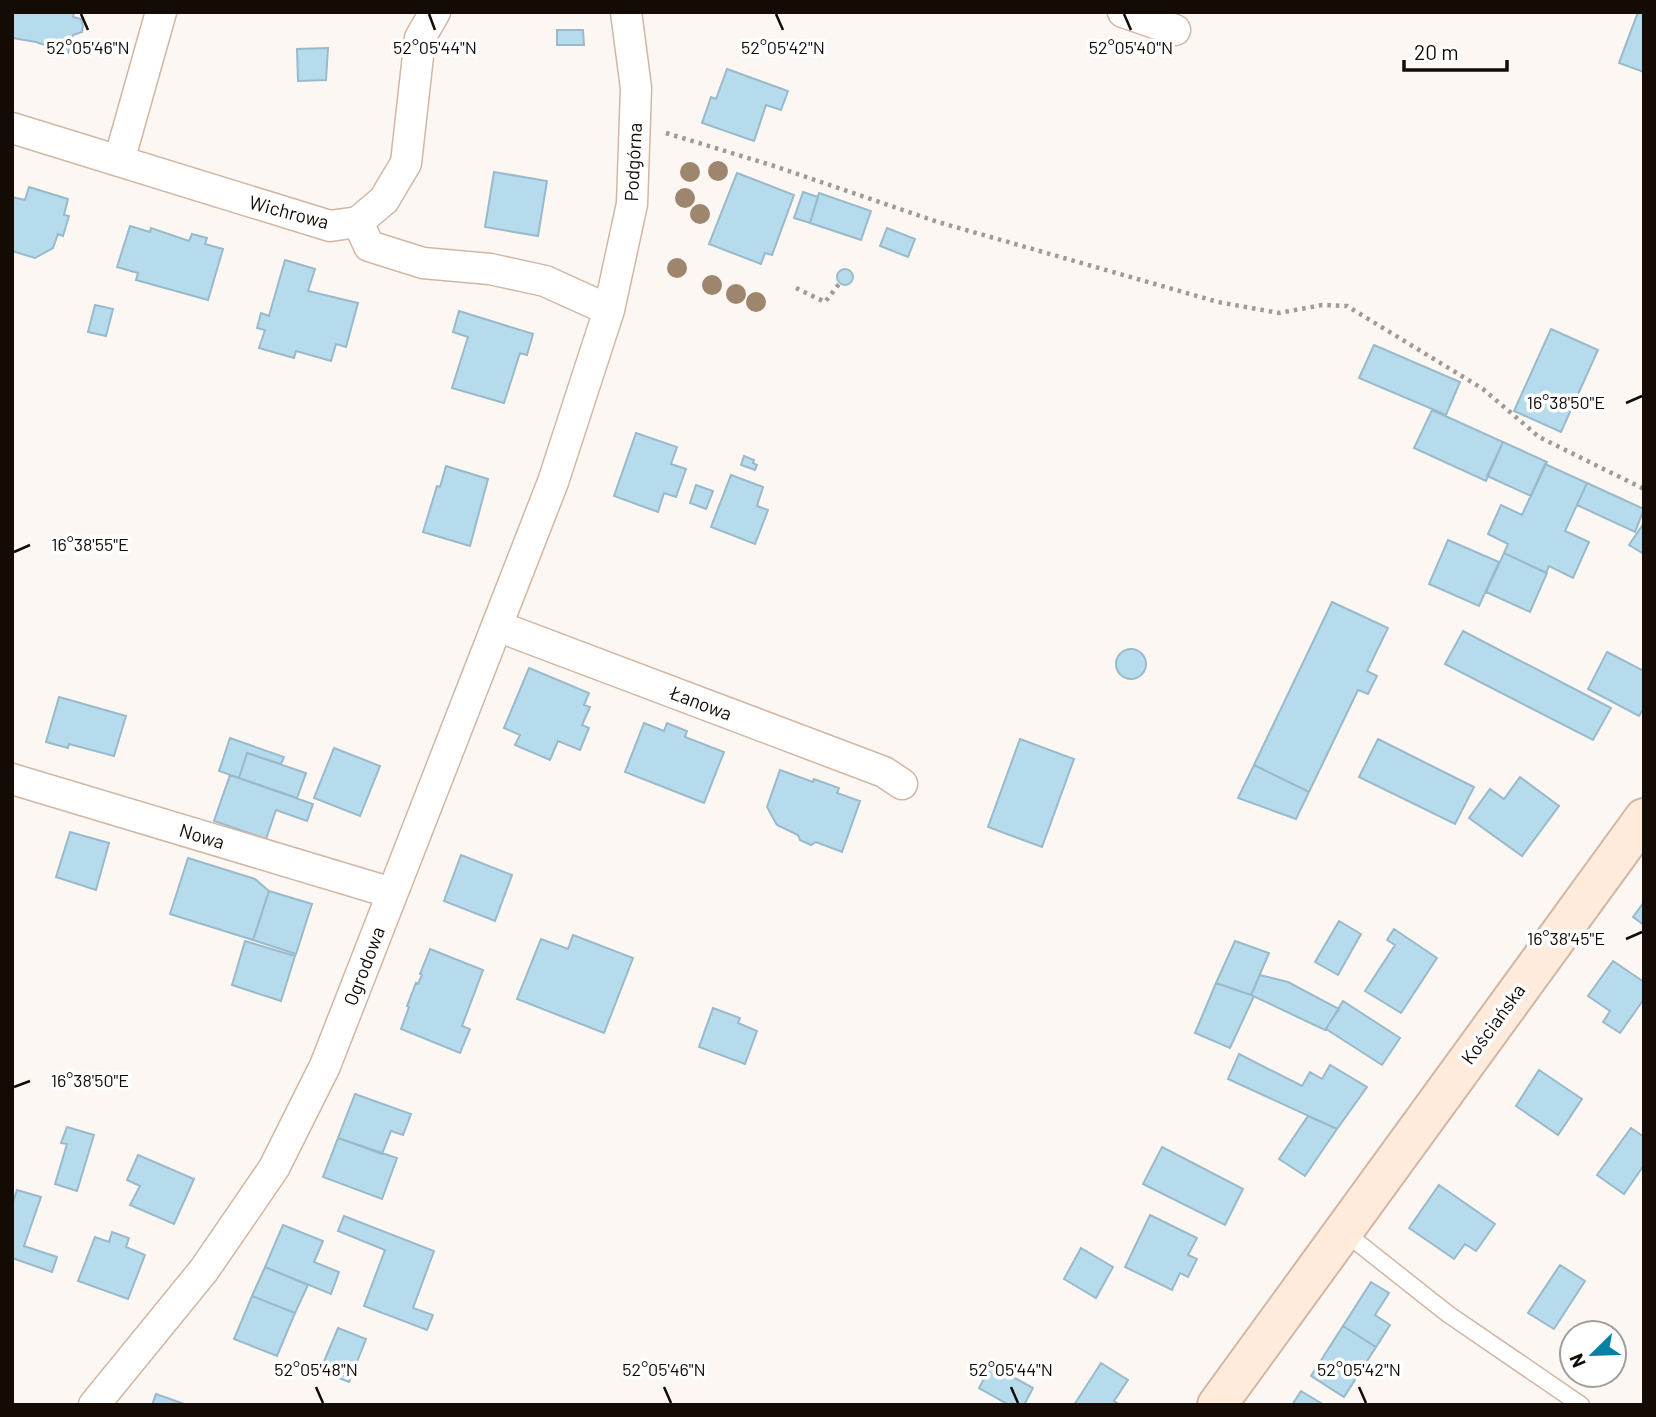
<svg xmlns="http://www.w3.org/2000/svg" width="1656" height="1417" font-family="Barlow,sans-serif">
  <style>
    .building { fill: #b6dbed; stroke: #99baca; stroke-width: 2 }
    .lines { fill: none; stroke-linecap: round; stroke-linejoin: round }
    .service-casing { stroke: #d2b6a2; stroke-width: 19 }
    .minor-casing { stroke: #d2b6a2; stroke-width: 33 }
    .secondary-casing { stroke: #d2b6a2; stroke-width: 42 }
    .path { stroke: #a09994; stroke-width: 4.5; stroke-dasharray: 3.5 5; stroke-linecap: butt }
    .service { stroke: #fff; stroke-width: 16 }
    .minor { stroke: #fff; stroke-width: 30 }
    .secondary { stroke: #feebdc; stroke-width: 38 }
    .tree { fill: #9e856e }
    .ticks { fill: none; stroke: #140b05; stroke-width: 2.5 }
    .labels { text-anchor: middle; stroke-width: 7; stroke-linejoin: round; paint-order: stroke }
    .street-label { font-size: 19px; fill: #140b05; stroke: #fff }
    .ticks-label { font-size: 18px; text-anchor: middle; fill: #140b05; stroke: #fff; stroke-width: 7; stroke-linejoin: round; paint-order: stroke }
  </style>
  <rect width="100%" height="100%" fill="#fdf7f3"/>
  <path class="building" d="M12 12H74L73 17 81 19 83 26 82 32 73 35 68 53 36 42 12 38Z
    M1638 12H1644V72L1619 63Z
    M557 30H583L584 45H557Z
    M328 48 326 80 298 81 297 49Z
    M727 69 788 91 781 110 766 105 754 141 702 123 711 97 716 99Z
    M494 172 547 181 538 236 485 227Z
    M737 173 794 195 772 255 765 253 761 264 709 244Z
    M29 187 68 199 64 215 69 216 63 236 58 234 53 248 35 258 12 251V197L25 200Z
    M803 192 818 197 810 223 794 218Z
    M819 193 871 211 861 240 810 223Z
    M130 226 150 232 151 228 189 241 192 234 207 238 205 244 223 249 208 300 136 280 138 273 117 267Z
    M887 228 915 239 908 257 880 246Z
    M285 260 315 269 308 291 358 303 346 347 336 344 331 361 296 351 294 358 259 348 265 330 257 328 261 313 269 316Z
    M837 277a8 8 0 1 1 16 0a8 8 0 1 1-16 0Z
    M95 305 113 309 106 336 88 332Z
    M459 311 533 334 527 355 520 353 504 403 452 388 468 337 453 332Z
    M1551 329 1598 350 1561 432 1514 411Z
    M1374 345 1460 382 1446 415 1359 378Z
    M1432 410 1503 442 1486 481 1414 448Z
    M636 433 677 447 671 464 686 469 676 497 664 493 658 512 614 496Z
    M1503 442 1547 462 1531 496 1487 476Z
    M744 456 754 460 753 463 757 465 755 470 741 465Z
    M1545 464 1587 483 1565 531 1589 542 1573 578 1549 566 1546 573 1504 553 1508 544 1488 534 1501 505 1522 515Z
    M446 466 488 479 470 546 423 532 437 486 440 487Z
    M731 475 763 487 757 506 768 510 755 544 711 527Z
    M1587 483 1644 509 1635 532 1577 505Z
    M696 485 713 491 706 509 690 503Z
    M1644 523V554L1629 545Z
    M1448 540 1499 562 1479 606 1429 584Z
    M1504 553 1547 573 1530 612 1486 592Z
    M1332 602 1388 628 1367 671 1377 676 1368 694 1358 690 1309 792 1254 765Z
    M1463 631 1611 708 1593 740 1445 664Z
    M1116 664a15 15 0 1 1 30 0a15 15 0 1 1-30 0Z
    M1607 652 1644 671V708L1639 716 1588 689Z
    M529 668 589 693 584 705 590 707 582 725 589 728 580 750 558 741 550 760 515 745 520 735 504 728Z
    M59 697 126 716 114 756 69 744 68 748 46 742Z
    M644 723 664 731 667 723 687 731 685 737 724 752 704 803 625 772Z
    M230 738 284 757 281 764 247 753 239 778 219 771Z
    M1020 739 1074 759 1042 847 988 827Z
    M1378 739 1474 787 1455 824 1359 777Z
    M334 748 380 766 360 816 314 798Z
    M247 753 306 773 297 798 239 778Z
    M1254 765 1309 792 1296 819 1238 798Z
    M780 770 813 782 814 779 839 788 837 793 860 801 842 852 816 842 811 845 800 840 798 835 777 825 767 807Z
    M230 775 313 804 307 821 276 810 266 839 214 821Z
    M1520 777 1559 806 1522 856 1469 818 1490 789 1504 799Z
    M70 832 109 843 96 890 56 877Z
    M461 855 512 875 495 921 444 901Z
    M188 858 255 879 269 891 253 940 170 914Z
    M269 891 312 904 296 954 253 940Z
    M1644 902V925L1633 917Z
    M1339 921 1361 934 1338 975 1315 962Z
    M1394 929 1437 958 1401 1013 1365 991 1395 945 1387 940Z
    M573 935 633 958 604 1033 517 999 541 939 568 949Z
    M245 941 295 956 281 1001 232 985Z
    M1235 941 1269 953 1251 995 1216 983Z
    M430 949 483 970 462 1026 470 1029 460 1053 401 1029 409 1007 407 1006 416 983 418 984 422 975 420 974Z
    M1613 961 1644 982V999L1620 1033 1603 1022 1610 1011 1588 996Z
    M1260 975 1288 982 1339 1009 1325 1030 1251 995Z
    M1216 983 1254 996 1230 1048 1195 1033Z
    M1343 1001 1400 1038 1382 1065 1326 1029Z
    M713 1008 740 1018 738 1023 757 1031 745 1064 699 1047Z
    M1239 1054 1302 1086 1310 1072 1322 1079 1330 1065 1367 1087 1337 1129 1228 1079Z
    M1539 1070 1582 1099 1558 1135 1516 1106Z
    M355 1094 411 1114 403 1135 391 1131 382 1154 338 1138Z
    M1308 1116 1337 1129 1305 1176 1279 1159Z
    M67 1127 94 1135 77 1191 55 1184 67 1144 61 1143Z
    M1631 1128 1644 1137V1165L1624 1194 1597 1175Z
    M338 1138 397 1158 382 1199 323 1177Z
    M1162 1147 1243 1189 1225 1225 1143 1184Z
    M138 1155 194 1179 174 1224 130 1205 140 1186 127 1180Z
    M1439 1185 1495 1224 1476 1251 1465 1244 1454 1259 1409 1228Z
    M17 1190 41 1197 24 1246 57 1257 52 1272 12 1258V1205Z
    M1150 1215 1197 1238 1188 1255 1197 1259 1188 1277 1180 1273 1172 1290 1125 1267Z
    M344 1216 434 1251 413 1308 433 1315 427 1330 364 1306 385 1250 338 1231Z
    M283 1225 323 1241 314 1262 339 1272 331 1294 265 1267Z
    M112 1232 129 1238 126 1247 145 1255 128 1299 78 1281 95 1237 109 1242Z
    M1081 1248 1113 1267 1096 1298 1064 1279Z
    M1560 1265 1585 1281 1554 1329 1528 1313Z
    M265 1267 308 1285 295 1313 252 1296Z
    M1371 1282 1389 1293 1375 1315 1390 1325 1376 1347 1343 1326Z
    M252 1296 295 1313 277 1356 234 1339Z
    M1343 1326 1376 1347 1344 1397 1311 1376Z
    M338 1328 366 1339 349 1382 320 1371Z
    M1101 1363 1128 1380 1114 1401 1120 1405H1074Z
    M991 1365 1033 1388 1024 1405H1009L979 1388Z
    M1301 1391 1324 1405H1292Z
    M156 1394 187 1405H152Z"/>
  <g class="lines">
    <defs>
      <path id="service" d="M1343 1231 1448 1314 1581 1405"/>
      <path id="minor" d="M1123 12 1175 30
        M12 128 330 226 358 222 384 200 406 163 420 38 435 12
        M119 161 161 12
        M358 222 369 246 423 263 490 269 545 281 609 310
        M497 626 884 772 902 784
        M12 779 392 893
        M94 1405 204 1270 274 1168 325 1066 553 482 609 310 632 204 636 88 626 12"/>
      <path id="secondary" d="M1217 1405 1644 818"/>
    </defs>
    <use href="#service" class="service-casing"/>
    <use href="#minor" class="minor-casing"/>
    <use href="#secondary" class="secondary-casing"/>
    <path class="path" d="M666 133 771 165 938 222 1218 302 1279 313 1322 305 1347 306 1483 389 1539 437 1644 489
      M796 288 825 302 839 284"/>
    <use href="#service" class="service"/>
    <use href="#minor" class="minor"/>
    <use href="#secondary" class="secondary"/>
  </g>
  <g class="tree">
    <circle cx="718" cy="171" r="10"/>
    <circle cx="690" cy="172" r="10"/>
    <circle cx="685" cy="198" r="10"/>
    <circle cx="700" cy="214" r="10"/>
    <circle cx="677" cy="268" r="10"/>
    <circle cx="712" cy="285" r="10"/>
    <circle cx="736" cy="294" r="10"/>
    <circle cx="756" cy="302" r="10"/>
  </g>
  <path class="ticks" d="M81 14 88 30M429 14 435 30M776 14 783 30M1124 14 1131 30M1626 403 1642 396M14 552 30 545M1626 939 1642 932M14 1087 30 1081M316 1387 323 1403M664 1387 671 1403M1011 1387 1018 1403M1359 1387 1366 1403"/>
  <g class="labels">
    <g class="street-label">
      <text transform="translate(633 162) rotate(-87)" y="7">Podgórna</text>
      <text transform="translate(289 212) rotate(15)" y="7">Wichrowa</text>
      <text transform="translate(701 703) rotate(21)" y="7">Łanowa</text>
      <text transform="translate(202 836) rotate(17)" y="7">Nowa</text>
      <text transform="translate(364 966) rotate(-69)" y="7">Ogrodowa</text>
      <text transform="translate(1493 1024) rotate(-54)" y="7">Kościańska</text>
    </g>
  </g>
  <g class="ticks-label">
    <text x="88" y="54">52°05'46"N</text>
    <text x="435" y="54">52°05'44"N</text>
    <text x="783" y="54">52°05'42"N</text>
    <text x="1131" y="54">52°05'40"N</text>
    <text x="1566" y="409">16°38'50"E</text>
    <text x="90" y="551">16°38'55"E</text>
    <text x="1566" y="945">16°38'45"E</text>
    <text x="90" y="1087">16°38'50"E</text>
    <text x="316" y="1376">52°05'48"N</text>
    <text x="664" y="1376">52°05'46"N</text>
    <text x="1011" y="1376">52°05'44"N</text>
    <text x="1359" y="1376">52°05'42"N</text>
  </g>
  <rect width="1656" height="1417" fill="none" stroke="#140b05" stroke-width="28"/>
  <g transform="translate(1593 1354) rotate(247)"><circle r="33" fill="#ffffff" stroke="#a19d9b" stroke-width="2"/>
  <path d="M0-5L12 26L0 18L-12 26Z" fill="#0780a6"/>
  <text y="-10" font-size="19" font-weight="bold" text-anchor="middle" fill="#140b05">N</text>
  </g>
  <path d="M1404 60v10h103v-10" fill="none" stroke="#140b05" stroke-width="3.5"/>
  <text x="1414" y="60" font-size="21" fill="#140b05" stroke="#ffffff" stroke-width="5" paint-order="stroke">20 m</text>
</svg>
